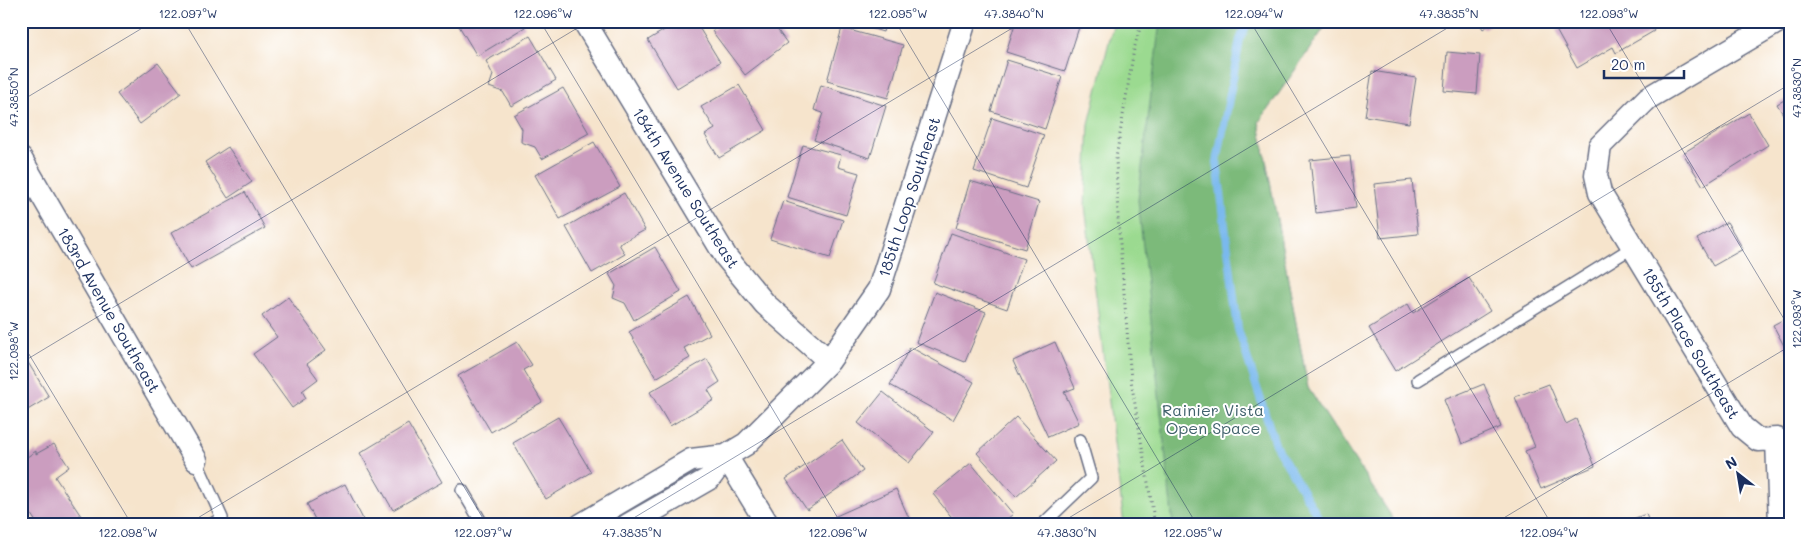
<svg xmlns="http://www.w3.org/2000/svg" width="1811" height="546" font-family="Mali,sans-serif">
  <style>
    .green { fill: #9bda90; stroke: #5b8477 }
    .forest { fill: #7cba7a; stroke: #4c746c }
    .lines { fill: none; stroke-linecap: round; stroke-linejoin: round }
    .stream { stroke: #7ab9ee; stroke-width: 8 }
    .building { fill: #cb9dbf }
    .lane-casing { stroke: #686e84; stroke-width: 14 }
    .street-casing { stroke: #686e84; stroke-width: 25 }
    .path { stroke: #686e84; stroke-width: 3; stroke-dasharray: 1 4; stroke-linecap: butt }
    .lane { stroke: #fff; stroke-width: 11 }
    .street { stroke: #fff; stroke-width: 22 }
    .ticks { fill: none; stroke: #1b2f5e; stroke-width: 1; stroke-opacity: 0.45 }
    .labels { text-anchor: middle; stroke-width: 4; stroke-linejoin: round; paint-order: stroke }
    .street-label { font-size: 16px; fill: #1b2f5e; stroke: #fff }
    .park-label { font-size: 16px; fill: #41626d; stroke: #fff }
    .neatline { fill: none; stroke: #1b2f5e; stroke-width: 2 }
    .ticks-label { font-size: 12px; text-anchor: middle; fill: #1b2f5e }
  </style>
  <rect width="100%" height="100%" fill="#fff"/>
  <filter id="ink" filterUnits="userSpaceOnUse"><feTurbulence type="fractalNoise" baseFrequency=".02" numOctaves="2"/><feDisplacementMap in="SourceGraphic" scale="10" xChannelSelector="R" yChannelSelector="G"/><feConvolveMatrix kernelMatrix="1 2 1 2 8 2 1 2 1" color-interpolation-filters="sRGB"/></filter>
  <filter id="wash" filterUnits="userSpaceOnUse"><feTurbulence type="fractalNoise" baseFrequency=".0096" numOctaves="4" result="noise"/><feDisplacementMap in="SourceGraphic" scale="20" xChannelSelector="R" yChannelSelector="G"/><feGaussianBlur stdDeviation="1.12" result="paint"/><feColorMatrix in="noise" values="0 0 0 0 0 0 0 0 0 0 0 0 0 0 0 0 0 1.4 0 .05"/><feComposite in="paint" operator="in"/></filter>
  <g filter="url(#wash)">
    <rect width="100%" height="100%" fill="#f6e4cc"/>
    <path class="green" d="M1114 21H1329L1259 122 1308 388 1397 525H1124L1085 206 1089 124Z"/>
    <path class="forest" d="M1160 21H1329L1259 122 1308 388 1397 525H1173L1138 200Z"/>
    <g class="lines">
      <path class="stream" d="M1248 21 1240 40 1217 162 1238 329 1275 444 1323 525"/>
    </g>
    <g id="blocks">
      <path class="building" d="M456 21H522L525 27 477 56Z
        M679 21H695L720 62 677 88 648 40Z
        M724 21H771L787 43 745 75 712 31Z
        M848 21H886L883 32Z
        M892 21H916L914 28Z
        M1016 21H1081L1065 71 1006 52Z
        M1478 21H1495L1483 29Z
        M1572 21H1648L1654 31 1616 53 1613 47 1577 68 1556 30Z
        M842 28 903 45 888 98 827 81Z
        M530 36 556 80 511 106 503 92 489 87 493 75 486 61Z
        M1447 52 1480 55 1477 94 1444 91Z
        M1007 60 1062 77 1045 129 991 111Z
        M158 63 181 93 140 124 117 94Z
        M1372 71 1416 78 1409 123 1365 116Z
        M739 85 766 130 719 158 705 135 715 129 701 107Z
        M821 85 886 106 870 158 814 140 823 113 814 110Z
        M563 88 589 133 542 159 535 147 521 142 522 129 514 115Z
        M1790 97V126L1777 104Z
        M1749 113 1768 145 1703 186 1683 153Z
        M992 118 1044 135 1026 188 974 171Z
        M594 142 620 187 560 219 535 175Z
        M803 145 841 155 838 167 859 173 846 215 787 197Z
        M228 147 252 182 228 198 205 162Z
        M1350 156 1356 208 1316 213 1310 160Z
        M1412 180 1418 234 1380 238 1374 184Z
        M970 181 1039 202 1025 249 956 228Z
        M245 192 265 228 191 269 171 233Z
        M624 193 645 230 619 244 625 254 592 273 566 227Z
        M783 201 843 220 830 258 770 239Z
        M1727 222 1743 249 1713 266 1697 239Z
        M951 233 1024 259 1007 309 933 283Z
        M655 247 681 292 634 320 625 303 613 298 616 286 609 274Z
        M1469 278 1490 311 1395 371 1369 328 1408 304 1413 313Z
        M935 292 986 312 965 362 916 342Z
        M288 297 326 350 307 364 318 379 302 391 306 398 292 408 253 354 277 337 262 316Z
        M689 297 710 334 684 348 690 358 656 378 629 332Z
        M1790 316V357L1773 325Z
        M517 342 532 365 523 370 542 402 491 432 458 376Z
        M1055 342 1075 388 1064 392 1079 423 1048 437 1013 361Z
        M910 347 974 382 953 420 890 385Z
        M21 351 49 397 21 414Z
        M707 359 720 382 708 390 714 400 670 426 650 392Z
        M1484 384 1501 427 1462 444 1444 400Z
        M1549 384 1566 424 1576 419 1595 466 1541 489 1525 451 1535 447 1515 397Z
        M883 392 934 432 909 463 858 423Z
        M558 417 591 472 546 499 513 443Z
        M1016 417 1056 461 1016 497 977 453Z
        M408 424 442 482 393 510 360 453Z
        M842 440 863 471 807 510 786 479Z
        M54 444 69 467 55 477 87 525H38L23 502 21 503V461L36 451V454Z
        M971 463 1013 514 1000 525H958L933 494Z
        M345 484 366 525H318L307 504Z
        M896 489 912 525H840L836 516Z
        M1646 514 1650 525H1617Z"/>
    </g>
  </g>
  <g filter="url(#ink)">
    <use href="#blocks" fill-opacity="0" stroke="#686e84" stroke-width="1"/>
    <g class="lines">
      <defs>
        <path id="lane" d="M1418 380 1633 247
          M196 460 222 518 211 525
          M462 490 483 525
          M1042 525 1091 478 1080 440"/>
        <path id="street" d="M584 21 726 257 765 304 829 361
          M1779 21 1648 98 1600 146 1596 175 1600 193 1742 427 1758 440 1777 439 1780 525
          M21 159 196 460
          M726 456 768 525
          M581 525 691 460 726 456
          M628 525 710 478 726 456 746 444 829 361 879 289 965 21"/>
      </defs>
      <use href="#lane" class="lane-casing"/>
      <use href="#street" class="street-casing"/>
      <path class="path" d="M1142 21 1134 49 1116 158 1118 218 1131 380 1155 525"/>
      <use href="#lane" class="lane"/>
      <use href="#street" class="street"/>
    </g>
  </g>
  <path class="ticks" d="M184 21 487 525M540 21 842 525M895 21 1197 525M1250 21 1552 525M1605 21 1790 329M21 101 154 21M21 341 132 525M21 363 589 21M186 525 1024 21M622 525 1459 21M1057 525 1790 84M1492 525 1790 346"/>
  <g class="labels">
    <g class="street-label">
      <text transform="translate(686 188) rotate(58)" y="6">184th Avenue Southeast</text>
      <text transform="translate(909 197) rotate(-72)" y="6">185th Loop Southeast</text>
      <text transform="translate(109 310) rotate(60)" y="6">183rd Avenue Southeast</text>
      <text transform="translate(1691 343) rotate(59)" y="6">185th Place Southeast</text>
    </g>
    <g class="park-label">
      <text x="1213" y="416">Rainier Vista<tspan x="1213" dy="18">Open Space</tspan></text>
    </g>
  </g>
  <rect width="1811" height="546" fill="none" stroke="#fff" stroke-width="55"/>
  <g transform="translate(1738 474) rotate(329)" stroke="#ffffff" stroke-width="4" paint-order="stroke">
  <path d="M0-4L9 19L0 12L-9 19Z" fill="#1b2f5e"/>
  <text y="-8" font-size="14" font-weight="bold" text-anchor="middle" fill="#1b2f5e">N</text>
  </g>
  <path d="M1604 70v8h80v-8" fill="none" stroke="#1b2f5e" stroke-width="2.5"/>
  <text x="1611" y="70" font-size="15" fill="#1b2f5e" stroke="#ffffff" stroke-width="4" paint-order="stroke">20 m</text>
  <rect x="28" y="28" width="1756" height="490" class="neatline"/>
  <g class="ticks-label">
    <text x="188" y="18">122.097°W</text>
    <text x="543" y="18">122.096°W</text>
    <text x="898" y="18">122.095°W</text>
    <text x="1014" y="18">47.3840°N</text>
    <text x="1254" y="18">122.094°W</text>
    <text x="1449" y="18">47.3835°N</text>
    <text x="1609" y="18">122.093°W</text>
    <text transform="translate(1797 88) rotate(-90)" y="4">47.3830°N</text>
    <text transform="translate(14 97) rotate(-90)" y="4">47.3850°N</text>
    <text transform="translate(1797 319) rotate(-90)" y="4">122.093°W</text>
    <text transform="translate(14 351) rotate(-90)" y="4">122.098°W</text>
    <text x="128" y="537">122.098°W</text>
    <text x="483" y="537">122.097°W</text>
    <text x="632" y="537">47.3835°N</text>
    <text x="838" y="537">122.096°W</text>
    <text x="1067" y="537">47.3830°N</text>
    <text x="1193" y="537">122.095°W</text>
    <text x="1549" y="537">122.094°W</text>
  </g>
</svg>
